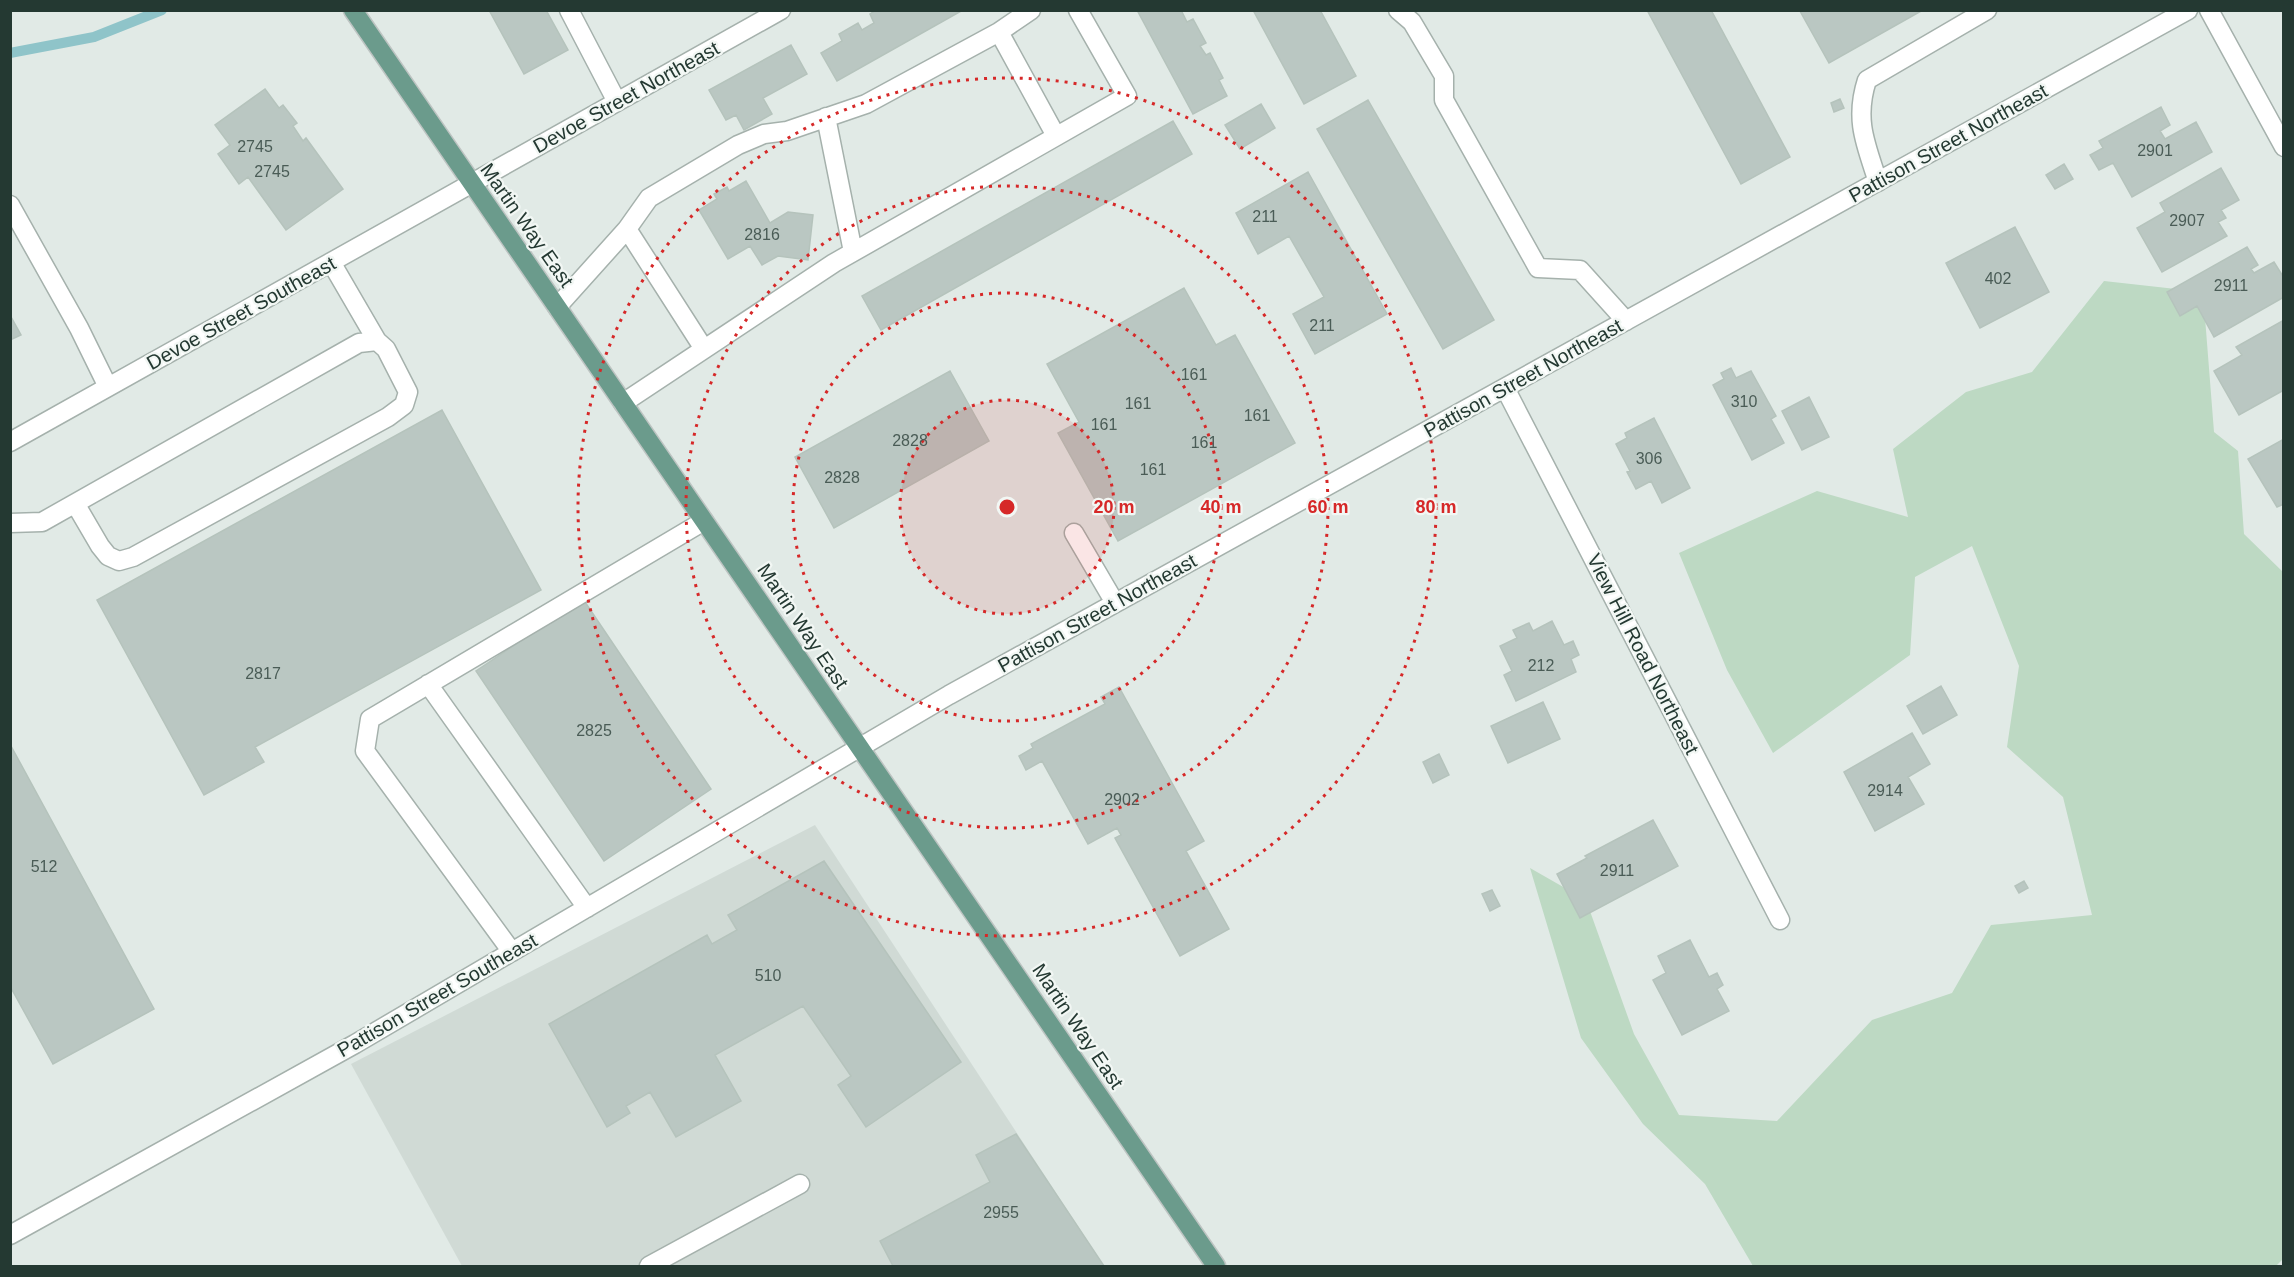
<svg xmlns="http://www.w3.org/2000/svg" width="2294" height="1277" font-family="Helvetica,sans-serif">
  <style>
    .built { fill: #d0dad5 }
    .green { fill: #bdd9c3 }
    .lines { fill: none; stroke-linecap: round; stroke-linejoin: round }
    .stream { stroke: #8fc4c9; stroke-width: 10 }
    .building { fill: #bac7c2; stroke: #b5c3bc; stroke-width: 1.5 }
    .minor-casing { stroke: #a5b1ac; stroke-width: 21 }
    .major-casing { stroke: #bdc4c2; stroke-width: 21 }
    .minor { stroke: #fff; stroke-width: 18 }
    .major { stroke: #6b9b8c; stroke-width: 18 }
    .ring { fill: none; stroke: #d62828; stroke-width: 3; stroke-dasharray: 3 6 }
    .labels { text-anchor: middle; stroke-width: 4.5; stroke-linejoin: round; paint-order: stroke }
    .number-label { font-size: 16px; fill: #4a5c56 }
    .street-label { font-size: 20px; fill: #243932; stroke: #f2f7f4 }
    .centre { fill: #d62828; stroke: #f2f7f4; stroke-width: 3 }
    .ring-label { font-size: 18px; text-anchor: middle; font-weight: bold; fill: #d62828; stroke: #f2f7f4; stroke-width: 4.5; stroke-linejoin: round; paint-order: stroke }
  </style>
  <rect width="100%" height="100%" fill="#e1eae6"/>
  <path class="built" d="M815 825 1104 1266H462L351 1064Z"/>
  <path class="green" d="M2104 281 2203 292 2214 432 2238 451 2244 534 2283 572 2284 1258 2276 1266H1753L1705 1184 1643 1124 1581 1038 1530 868 1586 900 1634 1034 1679 1115 1777 1121 1872 1020 1952 993 1991 925 2092 915 2063 797 2007 747 2019 666 1972 546 1915 577 1910 655 1773 753 1727 670 1679 553 1817 491 1908 517 1893 449 1966 392 2032 372Z"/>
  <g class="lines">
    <path class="stream" d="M10 53 94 37 162 10"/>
  </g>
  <path class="building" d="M489 10H546L568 50 524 74Z
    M876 10H963L837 81 821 53 842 41 839 34 858 23 862 30 874 23 870 14Z
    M1137 10H1181L1187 22 1193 19 1206 43 1200 46 1206 55 1210 53 1223 78 1219 80 1227 96 1193 114Z
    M1253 10H1320L1356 76 1304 104Z
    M1647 10H1711L1790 157 1741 184Z
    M1802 10H1923L1829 63 1800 11Z
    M791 45 807 74 763 98 772 114 744 130 736 115 726 120 709 90Z
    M265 89 279 108 283 105 297 123 293 126 303 141 306 138 343 189 286 230 248 177 239 184 218 154 230 145 215 125Z
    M1840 99 1844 108 1834 112 1831 103Z
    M1368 100 1494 320 1443 349 1317 129Z
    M1261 104 1275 128 1240 149 1225 125Z
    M2161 107 2170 125 2160 131 2165 139 2196 122 2212 152 2132 197 2113 163 2099 170 2090 155 2103 148 2099 141Z
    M1173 121 1192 154 881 330 862 296Z
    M2064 164 2073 179 2055 189 2046 175Z
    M2221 168 2239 200 2221 210 2226 218 2218 222 2227 236 2162 272 2137 228 2165 212 2160 203Z
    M1308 172 1387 314 1315 354 1293 314 1324 297 1289 236 1258 254 1236 213Z
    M746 181 770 223 788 212 813 215 808 260 778 256 762 265 750 246 728 259 699 210 717 199 714 194 727 187 729 191Z
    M2015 227 2049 292 1980 328 1946 263Z
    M2247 247 2258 265 2251 269 2254 273 2274 262 2284 278V297L2214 337 2197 306 2180 316 2167 292Z
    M1184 288 1216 345 1235 335 1295 443 1118 541 1058 433 1079 422 1047 364Z
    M10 315 21 335 10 340Z
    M2284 320V390L2239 415 2214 371 2242 355 2236 347Z
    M1731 368 1736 378 1751 371 1776 416 1771 419 1784 443 1752 460 1713 385 1724 379 1721 373Z
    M950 371 989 441 834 528 795 457Z
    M1809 397 1829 437 1802 450 1782 411Z
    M442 410 541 590 255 747 264 762 204 795 97 600Z
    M1654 418 1690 488 1662 503 1651 481 1636 489 1627 472 1630 471 1616 444 1627 438 1625 433Z
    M2284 439V504L2277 507 2248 459Z
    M583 599 711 789 604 861 476 671Z
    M1552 621 1564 645 1573 641 1579 655 1571 659 1576 672 1516 701 1504 675 1512 671 1500 646 1517 638 1513 630 1529 623 1533 631Z
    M1941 686 1957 715 1923 734 1907 706Z
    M1119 687 1204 841 1186 851 1229 929 1180 956 1115 838 1121 835 1117 828 1088 844 1042 761 1026 770 1019 756 1033 748 1031 744 1105 704 1101 697Z
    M1543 702 1560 739 1508 763 1491 726Z
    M1912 733 1930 764 1908 777 1924 804 1875 831 1844 772Z
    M11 746 154 1009 53 1064 10 986Z
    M1439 754 1449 775 1433 783 1423 762Z
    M1653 820 1678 866 1580 918 1557 874 1587 858 1585 856Z
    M824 861 961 1062 866 1127 838 1085 851 1076 803 1006 715 1055 741 1101 676 1137 650 1092 626 1106 630 1113 607 1127 549 1024 707 935 712 944 737 930 728 915Z
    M2024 881 2028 888 2019 893 2015 886Z
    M1492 890 1500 906 1490 911 1482 894Z
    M1690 940 1709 977 1717 973 1723 985 1717 989 1729 1011 1682 1035 1653 980 1666 973 1658 956Z
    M1016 1134 1104 1266H893L880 1241 990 1182 976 1155Z"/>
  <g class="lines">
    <defs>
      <path id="minor" d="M569 10 617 102
        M1398 10 1412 22 1444 76V100L1538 268 1580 270 1626 321
        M2209 10 2284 147
        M999 32 1056 136
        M826 117 853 252
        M1878 182C1866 145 1854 120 1867 80L1987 10
        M10 205 79 328 108 387
        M627 229 704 349
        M331 262 377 341
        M557 307 627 229 649 198 738 145 764 134 787 131 866 104 999 32 1031 10
        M1505 388 1780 920
        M623 403 834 263 1127 96 1078 10
        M10 442 781 10
        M10 523 42 522 359 343 377 341 386 349 408 392 404 405 388 417 133 557 119 561 108 556 100 546 76 505
        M1074 533 1115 603
        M428 684 587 908
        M512 952 365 751 370 719 704 521
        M10 1235 355 1044 949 695 2188 10
        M649 1266 800 1184"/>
      <path id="major" d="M353 10 1216 1266"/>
    </defs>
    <use href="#minor" class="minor-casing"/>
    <use href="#major" class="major-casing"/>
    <use href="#minor" class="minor"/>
    <use href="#major" class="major"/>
  </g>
  <circle cx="1007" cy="507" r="107" fill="#d62828" fill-opacity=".12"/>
  <g class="ring">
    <circle cx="1007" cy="507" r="107"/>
    <circle cx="1007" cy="507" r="214"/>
    <circle cx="1007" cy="507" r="321"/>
    <circle cx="1007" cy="507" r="429"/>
  </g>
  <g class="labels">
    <g class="number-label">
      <text x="255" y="152">2745</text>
      <text x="2155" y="156">2901</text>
      <text x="272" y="177">2745</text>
      <text x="1265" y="222">211</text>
      <text x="2187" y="226">2907</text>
      <text x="762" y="240">2816</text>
      <text x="1998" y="284">402</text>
      <text x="2231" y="291">2911</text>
      <text x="1322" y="331">211</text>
      <text x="1194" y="380">161</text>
      <text x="1744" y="407">310</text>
      <text x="1138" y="409">161</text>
      <text x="1257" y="421">161</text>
      <text x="1104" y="430">161</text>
      <text x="910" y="446">2828</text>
      <text x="1204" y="448">161</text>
      <text x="1649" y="464">306</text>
      <text x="1153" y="475">161</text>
      <text x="842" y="483">2828</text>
      <text x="1541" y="671">212</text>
      <text x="263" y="679">2817</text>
      <text x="594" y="736">2825</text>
      <text x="1885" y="796">2914</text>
      <text x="1122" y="805">2902</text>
      <text x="44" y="872">512</text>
      <text x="1617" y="876">2911</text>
      <text x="768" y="981">510</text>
      <text x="1001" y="1218">2955</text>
    </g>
    <g class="street-label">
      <text transform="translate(626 97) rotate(-29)" y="7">Devoe Street Northeast</text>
      <text transform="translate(1948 143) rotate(-29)" y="7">Pattison Street Northeast</text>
      <text transform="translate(527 225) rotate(55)" y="7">Martin Way East</text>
      <text transform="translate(241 313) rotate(-29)" y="7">Devoe Street Southeast</text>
      <text transform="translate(1523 378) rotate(-29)" y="7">Pattison Street Northeast</text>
      <text transform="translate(1097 613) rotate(-29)" y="7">Pattison Street Northeast</text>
      <text transform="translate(803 626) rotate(56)" y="7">Martin Way East</text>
      <text transform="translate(1643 654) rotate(63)" y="7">View Hill Road Northeast</text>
      <text transform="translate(437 995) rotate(-30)" y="7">Pattison Street Southeast</text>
      <text transform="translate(1078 1026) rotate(56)" y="7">Martin Way East</text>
    </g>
  </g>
  <circle cx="1007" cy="507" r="9" class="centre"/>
  <g class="ring-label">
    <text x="1114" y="513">20 m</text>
    <text x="1221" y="513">40 m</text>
    <text x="1328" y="513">60 m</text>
    <text x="1436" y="513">80 m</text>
  </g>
  <rect width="2294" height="1277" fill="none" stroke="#243932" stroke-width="24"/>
</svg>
